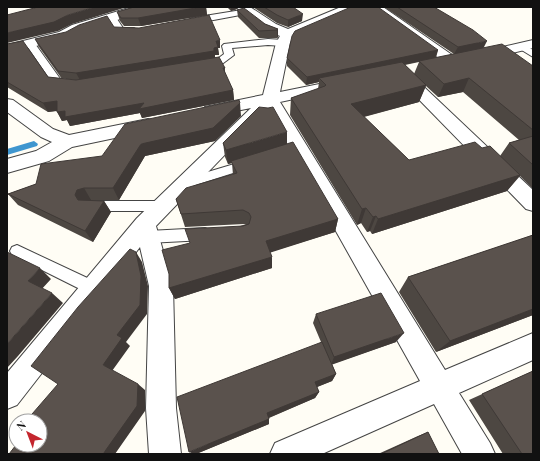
<svg xmlns="http://www.w3.org/2000/svg" width="540" height="461" font-family="'Playfair Display',serif">
  <style>
    .lines { fill: none; stroke-linecap: round; stroke-linejoin: round }
    .stream { fill: #3f96cf; fill-rule: evenodd }
    .service-casing { stroke: #444; stroke-width: 2 }
    .minor-casing { stroke: #444; stroke-width: 2 }
    .service { fill: #fff; fill-rule: evenodd }
    .minor { fill: #fff; fill-rule: evenodd }
    .wall { fill: #4d4742; fill-rule: evenodd }
    .shaded-wall { fill: #3f3936 }
    .building { fill: #5a524d; stroke: #3f3936 }
  </style>
  <rect width="100%" height="100%" fill="#fffdf5"/>
  <g class="lines">
    <path class="stream" d="M34 141 38 144 37 146 7 155V149Z"/>
    <defs>
      <path id="service" d="M248 9 252 11 251 13 192 24 188 21 192 18Z
        M112 15 115 16 123 28H134L138 31 134 34 117 33 108 18Z
        M268 39 283 40 288 43 283 46 268 45 232 48 234 55 222 64 204 68 199 65 201 63 216 60 224 54 222 46 224 44Z
        M30 40 33 41 61 80 75 82 76 84 75 86 54 85 25 43Z
        M523 44 533 50V57L520 49 518 47 520 45Z
        M251 159 255 160 257 163 255 166 186 188 181 186 180 183 181 180Z
        M91 201H163L168 202 170 206 168 210 163 211H91L86 210 84 206 86 202Z
        M205 228 210 230 212 234 210 238 205 240 148 243 143 241 141 237 143 233 148 231Z
        M17 245 98 283 101 288 98 293 93 295 88 293 12 255 10 251 12 247Z"/>
      <path id="minor" d="M132 7H151L149 10 82 31 69 38 7 53V45L59 32 72 25Z
        M236 7H250L276 24 288 29 341 7H358L356 10 293 37 290 43 280 92 344 79 350 81 352 84 350 87 280 102 445 370 533 333V360L459 393 490 443 495 454H462L434 404 322 454H270L275 443 420 381 268 110 156 226 173 286 176 408 181 454H149L146 408 149 286 140 247 17 405 7 409V373L137 218 251 108 211 116 205 115 203 111 205 107 263 95 276 43 280 36 266 30Z
        M369 7H383L458 59 460 62 458 65 453 66 448 65Z
        M533 40V48L482 60 477 59 475 56 477 53Z
        M401 68 406 70 533 190V211L526 209 396 76 393 73 396 70Z
        M7 99 13 100 53 129 69 135 148 119 154 121 157 125 154 129 148 131 72 147 49 161 7 173V159L36 151 52 142 41 137 7 112Z"/>
    </defs>
    <use href="#service" class="service-casing"/>
    <use href="#minor" class="minor-casing"/>
    <use href="#service" class="service"/>
    <use href="#minor" class="minor"/>
  </g>
  <path class="wall" d="M134 7H206L207 15 141 26H124L120 21 117 12Z
    M227 7H237V9L231 11Z
    M253 7H293L302 21 288 27 277 23Z
    M384 7H434L483 48 533 66V189L520 176 507 191 372 234 370 231 367 232 361 223 357 225 290 115 291 98 318 89 319 82 306 85 287 66V58L438 50 436 58 454 54ZM419 62 414 74 405 65ZM426 86 438 97 463 92 519 140 509 143 500 156 482 148 409 160 364 117 419 102Z
    M237 10 265 24 278 29V37L277 38H259L238 17Z
    M114 27 220 48H218L219 55H215V58L225 68V74L233 90 234 100 142 118 140 113 70 126 67 120 62 121 57 111 48 112 7 87V44L48 77 76 80H77L62 79 39 47 35 39Z
    M241 116 215 141 145 156 119 200H88L104 201 111 212 93 242 18 205 8 194 36 184 102 156Z
    M223 143 287 144 338 219 335 232 270 252 272 268 175 299 169 288 190 243 246 224H244L185 227 176 199 233 175 232 163 228 164 225 157Z
    M533 235V315L436 352 399 292 408 277Z
    M316 314 396 342 332 364 336 374 332 381 317 387 319 392 315 398 269 418V424L196 454 321 342 313 323Z
    M533 371V454H503L469 400Z
    M428 432 439 454H378L418 436Z"/>
  <path class="shaded-wall" d="M95 7H127L72 24 58 31 7 43V33Z
    M201 7H206L207 15 141 26 138 18Z
    M231 7H237V9L231 11Z
    M303 14 302 21 288 27V20Z
    M278 29V37L277 38V30Z
    M220 40V48H218L219 55H215V59L80 80 76 73 214 48 216 41Z
    M487 41 483 49 454 54 458 47Z
    M438 50 435 58 323 82 319 78V82L306 85 307 77Z
    M469 78 463 92 438 97 444 84Z
    M426 85 419 102 347 121 351 104Z
    M233 90 234 100 142 118 140 113 70 126 67 120 62 121 57 112 65 111 144 103Z
    M57 101 62 110 48 112 43 103Z
    M240 103 241 116 215 141 145 156 119 200 113 188 141 144Z
    M287 132V146L231 161 232 163 228 164 226 150Z
    M520 175 507 191 372 234 378 219Z
    M84 188 91 200 85 201 83 207 75 195 77 190Z
    M104 201 111 212 93 242 85 231Z
    M366 208 361 223 357 225 362 209Z
    M376 216 370 231 367 232 373 217Z
    M338 219 335 232 266 254V241Z
    M136 252 142 262 148 286 147 314 126 342 130 346 112 371 103 365Z
    M272 257V268L175 299 169 288Z
    M40 268 51 279 40 291 28 281Z
    M52 293 63 303 18 356 7 368V344Z
    M533 309V315L436 352 450 341Z
    M404 333 396 342 331 365 334 357Z
    M336 374 332 381 312 389 315 382Z
    M138 384 145 390V411L115 454H103Z
    M319 392 315 398 268 418 267 413Z
    M269 419V424L196 454H194L189 452Z"/>
  <path class="building" d="M38 7H95L68 15 54 22 7 33V15Z
    M134 7H201L138 18H121L117 12Z
    M264 7H293L303 14 288 20 277 15Z
    M351 7H378L438 50 307 77 287 58 292 36 295 31Z
    M397 7H434L473 30 487 41 458 47Z
    M244 8 265 24 278 29 277 30 259 31 237 10Z
    M209 15 220 40 216 41 218 47 214 48V51L76 73 58 71 35 39 66 32 79 25 107 16 114 27 139 28Z
    M23 41 48 77 76 80 219 57 225 68H223L233 90 139 109 144 103 65 117V111L57 112V101L43 103 7 82V44Z
    M502 44 533 66V130L469 78 444 84 419 61Z
    M402 62 426 85 351 104 409 160 475 142 482 148 490 146 520 175 378 219 376 216 373 217 366 208 362 209 291 98 325 86 326 85 319 78Z
    M239 100 240 103 213 128 141 144 113 188H84L77 190 75 195 78 200 104 201 85 231 8 194 36 184 41 164 102 156 125 124Z
    M259 107 268 108 273 107 287 132 226 150 223 143Z
    M533 136V165L509 143Z
    M293 142 338 219 266 241 272 257 169 288V274L162 250 190 243 185 229 243 226 249 224 251 217 249 213 243 210 181 214 176 199 186 188 237 173 231 161Z
    M533 235V309L450 341 408 277Z
    M130 249 136 252 141 276 140 305 117 335 122 338 103 365 138 384 137 406 103 454H9L16 445H40V421H26L58 384 31 366 78 307Z
    M7 252 40 268 28 281 52 293 7 344Z
    M381 293 404 333 334 357 316 314Z
    M322 342 336 374 315 382 319 392 267 413 269 419 189 452 177 397Z
    M533 371V454H522L482 394Z
    M428 432 439 454H381Z"/>
  <rect width="540" height="461" fill="none" stroke="#111111" stroke-width="16"/>
  <g transform="translate(28 433) rotate(318)"><circle r="19" fill="#ffffff" stroke="#a0a0a0"/>
  <path d="M0-3L7 15L0 10L-7 15Z" fill="#c4262e"/>
  <text y="-6" font-size="11" font-weight="bold" text-anchor="middle" fill="#111111">N</text>
  </g>
</svg>
